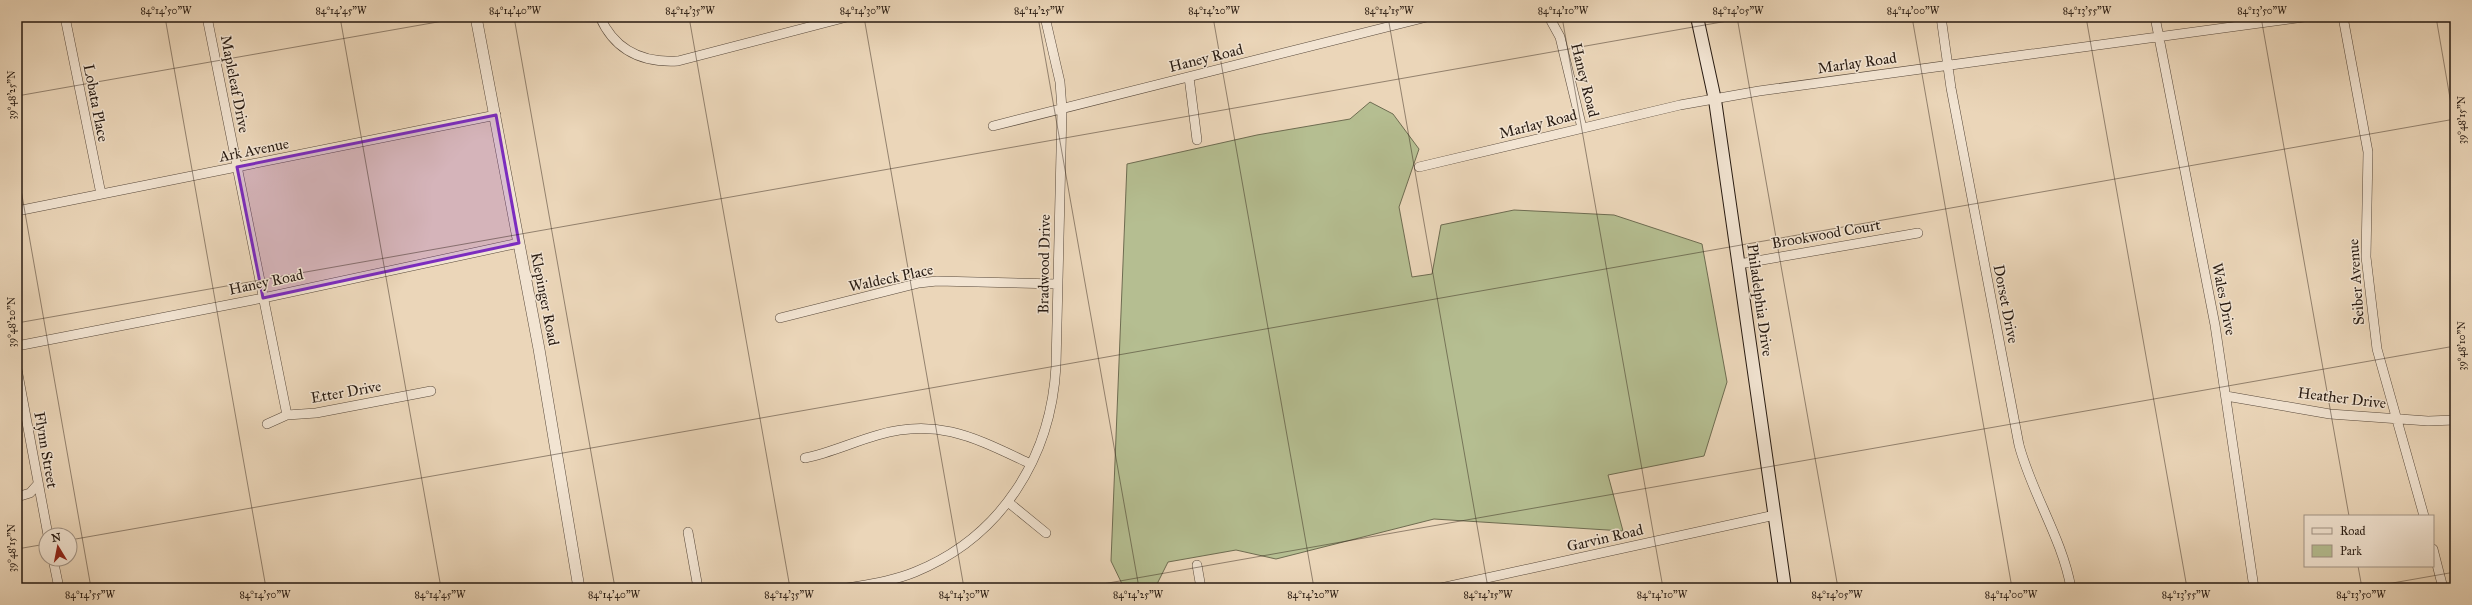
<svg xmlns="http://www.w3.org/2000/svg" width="2472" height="605" font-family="'IM FELL Great Primer',serif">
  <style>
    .green { fill: #b5be91; stroke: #6e6c51 }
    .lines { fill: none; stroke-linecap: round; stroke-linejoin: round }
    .minor-casing { stroke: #58493b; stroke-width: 10 }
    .tertiary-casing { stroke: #58493b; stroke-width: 12 }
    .secondary-casing { stroke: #271a11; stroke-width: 14 }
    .minor { stroke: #f2e4d2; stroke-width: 9 }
    .tertiary { stroke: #f2e4d2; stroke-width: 11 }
    .secondary { stroke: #f2e4d2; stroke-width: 12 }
    .marked { fill: #7b2cbf; fill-opacity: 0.2; stroke: #7b2cbf; stroke-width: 3; stroke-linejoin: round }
    .ticks { fill: none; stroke: #271a11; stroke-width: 1; stroke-opacity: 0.45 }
    .labels { text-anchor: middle; stroke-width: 3; stroke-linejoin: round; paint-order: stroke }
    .street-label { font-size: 15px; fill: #271a11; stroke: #f2e4d2 }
    .neatline { fill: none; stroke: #271a11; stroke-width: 1.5 }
    .ticks-label { font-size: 10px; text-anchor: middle; fill: #271a11 }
  </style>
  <rect width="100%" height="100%" fill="#ebd6b9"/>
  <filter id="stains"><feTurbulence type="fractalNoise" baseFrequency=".005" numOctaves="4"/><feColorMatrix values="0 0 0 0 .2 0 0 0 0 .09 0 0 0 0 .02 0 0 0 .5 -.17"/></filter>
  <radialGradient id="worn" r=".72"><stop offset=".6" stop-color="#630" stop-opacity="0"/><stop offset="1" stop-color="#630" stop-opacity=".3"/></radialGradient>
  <path class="green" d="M1370 102 1393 114 1419 149 1399 207 1412 277 1432 274 1441 225 1514 210 1614 215 1702 244 1727 382 1704 456 1608 475 1623 531 1434 519 1276 559 1236 550 1168 562 1155 588H1124L1111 561 1127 164 1257 135 1350 119Z"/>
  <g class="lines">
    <defs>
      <path id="minor" d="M65 17 101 194
        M207 17 287 415
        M600 17C615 51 643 63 678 61L847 17
        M1549 17 1560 37 1582 128
        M1941 17 1951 88 2019 445C2032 494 2062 538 2071 588
        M2155 17 2215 325 2254 588
        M2343 17 2368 152 2366 257 2377 349 2424 516
        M1189 77 1197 140
        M993 126 1427 17
        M1419 167 1680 105 1759 91 2304 17
        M17 211 496 115
        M1739 264 1918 233
        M780 318 919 283 937 281 1057 284
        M17 346 263 298 519 243
        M17 369 48 535
        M2226 396 2330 414 2428 421 2455 420
        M267 424 287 415 316 413 431 391
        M805 458C830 453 853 442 878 435 939 417 977 439 1031 464
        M17 497 30 493 38 484
        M1008 502 1046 533
        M688 532 698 588
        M2433 549 2443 588
        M53 559 59 588
        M1197 565 1201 588
        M847 588C870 584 893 581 915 572 1001 537 1051 458 1056 366L1062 109 1060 82 1045 17
        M1441 588 1775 515"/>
      <path id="tertiary" d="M476 17 539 349 579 588"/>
      <path id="secondary" d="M1697 17 1715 100 1785 588"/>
    </defs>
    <use href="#minor" class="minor-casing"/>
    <use href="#tertiary" class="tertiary-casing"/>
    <use href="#secondary" class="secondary-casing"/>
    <use href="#minor" class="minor"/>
    <use href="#tertiary" class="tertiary"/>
    <use href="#secondary" class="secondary"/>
  </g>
  <path class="marked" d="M496 115 519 243 263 298 237 167Z"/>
  <path class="ticks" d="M165 17 266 588M340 17 441 588M514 17 615 588M689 17 790 588M864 17 964 588M1038 17 1139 588M1213 17 1314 588M1388 17 1488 588M1562 17 1663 588M1737 17 1838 588M1912 17 2012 588M2086 17 2187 588M2261 17 2349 516M2436 17 2455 127M17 96 466 17M17 167 91 588M17 323 1750 17M70 540 2455 119M17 549 46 544M2358 566 2362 588M1080 588 2455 346M2364 588 2455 572"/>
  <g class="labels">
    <g class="street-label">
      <text transform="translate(1206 58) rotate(-14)" y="5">Haney Road</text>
      <text transform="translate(1857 63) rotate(-8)" y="5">Marlay Road</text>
      <text transform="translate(1585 80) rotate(76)" y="5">Haney Road</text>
      <text transform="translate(235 84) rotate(79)" y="5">Mapleleaf Drive</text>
      <text transform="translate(96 103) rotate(79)" y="5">Lobata Place</text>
      <text transform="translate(1538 124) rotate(-14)" y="5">Marlay Road</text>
      <text transform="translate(254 150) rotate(-11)" y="5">Ark Avenue</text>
      <text transform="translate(1826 234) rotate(-10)" y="5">Brookwood Court</text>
      <text transform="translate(1044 264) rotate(-89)" y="5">Bradwood Drive</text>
      <text transform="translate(891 278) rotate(-12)" y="5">Waldeck Place</text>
      <text transform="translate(266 282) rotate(-12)" y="5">Haney Road</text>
      <text transform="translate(2356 282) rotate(-94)" y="5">Seiber Avenue</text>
      <text transform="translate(545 299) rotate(79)" y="5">Klepinger Road</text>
      <text transform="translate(2224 299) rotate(79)" y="5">Wales Drive</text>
      <text transform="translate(1760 300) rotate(82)" y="5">Philadelphia Drive</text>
      <text transform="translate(2006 304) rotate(79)" y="5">Dorset Drive</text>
      <text transform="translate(346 392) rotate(-10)" y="5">Etter Drive</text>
      <text transform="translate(2342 398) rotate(7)" y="5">Heather Drive</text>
      <text transform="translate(46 450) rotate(80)" y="5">Flynn Street</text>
      <text transform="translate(1605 538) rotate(-13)" y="5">Garvin Road</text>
    </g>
  </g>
  <rect width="2472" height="605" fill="none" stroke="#ebd6b9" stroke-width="44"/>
  <rect x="2304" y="515" width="130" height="52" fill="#f2e4d2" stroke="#a19385"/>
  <rect x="2312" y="528" width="20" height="6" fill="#f2e4d2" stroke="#a19385"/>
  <text x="2340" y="535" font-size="12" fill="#271a11">Road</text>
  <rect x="2312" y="545" width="20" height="12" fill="#b5be91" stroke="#a19385"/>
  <text x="2340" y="555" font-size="12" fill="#271a11">Park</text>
  <g transform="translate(58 547) rotate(350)"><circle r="19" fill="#f2e4d2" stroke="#a19385"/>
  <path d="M0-3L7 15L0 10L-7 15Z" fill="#8f2418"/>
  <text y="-6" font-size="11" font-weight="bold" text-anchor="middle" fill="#271a11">N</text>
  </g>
  <rect x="22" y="22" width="2428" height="561" class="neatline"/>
  <g class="ticks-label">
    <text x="166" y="14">84°14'50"W</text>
    <text x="341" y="14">84°14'45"W</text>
    <text x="515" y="14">84°14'40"W</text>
    <text x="690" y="14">84°14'35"W</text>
    <text x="865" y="14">84°14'30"W</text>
    <text x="1039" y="14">84°14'25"W</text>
    <text x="1214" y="14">84°14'20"W</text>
    <text x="1389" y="14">84°14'15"W</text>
    <text x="1563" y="14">84°14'10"W</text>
    <text x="1738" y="14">84°14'05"W</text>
    <text x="1913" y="14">84°14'00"W</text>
    <text x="2087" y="14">84°13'55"W</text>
    <text x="2262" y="14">84°13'50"W</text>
    <text transform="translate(11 95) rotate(-90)" y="4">39°48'25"N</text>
    <text transform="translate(2461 120) rotate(-90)" y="4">39°48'15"N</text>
    <text transform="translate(11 322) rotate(-90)" y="4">39°48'20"N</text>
    <text transform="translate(2461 346) rotate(-90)" y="4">39°48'10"N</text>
    <text transform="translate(11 548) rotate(-90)" y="4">39°48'15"N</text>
    <text x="90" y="598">84°14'55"W</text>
    <text x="265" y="598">84°14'50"W</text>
    <text x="440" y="598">84°14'45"W</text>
    <text x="614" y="598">84°14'40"W</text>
    <text x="789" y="598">84°14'35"W</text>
    <text x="964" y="598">84°14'30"W</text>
    <text x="1138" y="598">84°14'25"W</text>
    <text x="1313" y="598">84°14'20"W</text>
    <text x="1488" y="598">84°14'15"W</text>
    <text x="1662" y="598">84°14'10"W</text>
    <text x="1837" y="598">84°14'05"W</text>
    <text x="2011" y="598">84°14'00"W</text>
    <text x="2186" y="598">84°13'55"W</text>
    <text x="2361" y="598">84°13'50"W</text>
  </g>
  <rect width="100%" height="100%" filter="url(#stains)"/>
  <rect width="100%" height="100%" fill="url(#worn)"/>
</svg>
